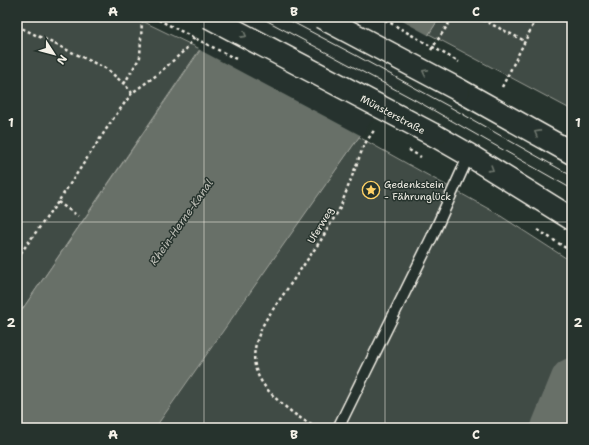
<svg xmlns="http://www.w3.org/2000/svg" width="589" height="445" font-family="'Shantell Sans',sans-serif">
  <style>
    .green { fill: #414b45; stroke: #9a9e96 }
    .water { fill: #676f68; stroke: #9fa39b }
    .pier { fill: #26332d }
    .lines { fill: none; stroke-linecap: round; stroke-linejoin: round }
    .river { stroke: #676f68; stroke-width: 42 }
    .service-casing { stroke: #f4f1e8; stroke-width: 13 }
    .primary-casing { stroke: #f4f1e8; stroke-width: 25 }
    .path { stroke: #f4f1e8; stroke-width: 2.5; stroke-dasharray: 3 3; stroke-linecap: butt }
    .service { stroke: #26332d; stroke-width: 10 }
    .primary { stroke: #26332d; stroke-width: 22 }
    .tram { stroke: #f4f1e8; stroke-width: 1 }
    .primary-bridge-casing { stroke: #f4f1e8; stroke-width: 25; stroke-linecap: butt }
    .path-bridge { stroke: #f4f1e8; stroke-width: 2.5; stroke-dasharray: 3 3; stroke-linecap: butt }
    .primary-bridge { stroke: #26332d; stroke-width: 22 }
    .oneway { stroke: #6e766e }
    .grid { fill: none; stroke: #f4f1e8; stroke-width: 1; stroke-opacity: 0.55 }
    .labels { text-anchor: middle; stroke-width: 3; stroke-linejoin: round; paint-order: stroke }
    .street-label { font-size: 10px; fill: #f4f1e8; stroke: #26332d }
    .poi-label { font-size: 10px; fill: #f4f1e8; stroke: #26332d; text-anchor: start }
    .water-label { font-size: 11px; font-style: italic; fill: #bcbdb5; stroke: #26332d }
    .neatline { fill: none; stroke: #f4f1e8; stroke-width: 1.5 }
    .grid-label { font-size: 13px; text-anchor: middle; font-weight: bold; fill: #f4f1e8 }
  </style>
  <rect width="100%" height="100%" fill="#26332d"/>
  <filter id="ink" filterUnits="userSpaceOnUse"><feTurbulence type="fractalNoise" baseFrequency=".025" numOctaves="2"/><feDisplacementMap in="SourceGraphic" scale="8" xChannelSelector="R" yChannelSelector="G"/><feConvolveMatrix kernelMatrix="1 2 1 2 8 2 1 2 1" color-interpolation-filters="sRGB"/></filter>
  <g filter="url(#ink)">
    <path class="green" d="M17 17H134L200 49 17 317Z
      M440 17H572V110L429 34Z
      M359 137 496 213 572 262V428H152L192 373Z"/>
    <path class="water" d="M223 17H440L429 34 359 137 155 428H17V317Z"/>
    <path class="pier" d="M220 17H395L430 36 362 136 198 49Z"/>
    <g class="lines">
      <path class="river" d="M552 428 572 379"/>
      <defs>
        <path id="service" d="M338 428 432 237 469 155"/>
        <path id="primary" d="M459 90 572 153
          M434 135 469 155 572 219"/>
      </defs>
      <use href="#service" class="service-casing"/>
      <use href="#primary" class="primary-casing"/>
      <path class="path" d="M477 17 525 41
        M17 26 107 69 124 84 132 93
        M431 50 453 17
        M124 84 140 57 142 21 145 17
        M502 87 537 17
        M58 202 78 216
        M538 230 572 252
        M17 258 58 202 113 119 132 93 158 74 186 49 196 35
        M317 428C304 421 292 413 281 403 251 377 247 357 265 321L321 240 340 208 364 145 375 129"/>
      <use href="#service" class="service"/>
      <use href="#primary" class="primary"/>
      <path class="tram" d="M260 17 417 101 572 189
        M283 17 357 56 450 107 572 176"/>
      <defs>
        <path id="primary-bridge" d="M209 17 434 135
          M321 17 459 90"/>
      </defs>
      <use href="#primary-bridge" class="primary-bridge-casing"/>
      <path class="path-bridge" d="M153 17 238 60
        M380 17 459 62
        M409 150 421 157"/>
      <use href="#primary-bridge" class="primary-bridge"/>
    </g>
    <defs><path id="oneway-chevron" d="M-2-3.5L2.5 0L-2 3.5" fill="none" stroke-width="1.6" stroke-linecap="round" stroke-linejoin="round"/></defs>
    <g class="oneway">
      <use href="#oneway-chevron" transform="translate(244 35) rotate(28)"/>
      <use href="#oneway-chevron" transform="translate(425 72) rotate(-152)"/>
      <use href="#oneway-chevron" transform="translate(537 133) rotate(-151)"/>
      <use href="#oneway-chevron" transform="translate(491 169) rotate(32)"/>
    </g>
  </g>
  <path class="grid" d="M204 17V428M385 17V428M17 222H572"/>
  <defs>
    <symbol id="sight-ring" viewBox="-11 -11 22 22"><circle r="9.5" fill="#26332d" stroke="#ffd166" stroke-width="1.5"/><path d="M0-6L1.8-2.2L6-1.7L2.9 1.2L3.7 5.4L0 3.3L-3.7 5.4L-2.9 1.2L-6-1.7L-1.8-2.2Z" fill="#ffd166"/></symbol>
  </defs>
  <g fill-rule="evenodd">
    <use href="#sight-ring" x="361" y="180" width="20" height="20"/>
  </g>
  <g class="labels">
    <g class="street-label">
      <text transform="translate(393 114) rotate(28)" y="4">Münsterstraße</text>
      <text transform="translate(320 225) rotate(-59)" y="4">Uferweg</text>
    </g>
    <g class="poi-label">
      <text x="384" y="188">Gedenkstein<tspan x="384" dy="12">- Fährunglück</tspan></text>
    </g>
    <g class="water-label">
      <text transform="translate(181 222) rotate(-55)" y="4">Rhein-Herne-Kanal</text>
    </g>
  </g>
  <rect width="589" height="445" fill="none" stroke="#26332d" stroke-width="44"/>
  <g transform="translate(54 54) rotate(126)" stroke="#26332d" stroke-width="3" paint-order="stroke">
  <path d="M0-3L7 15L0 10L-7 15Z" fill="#f4f1e8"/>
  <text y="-6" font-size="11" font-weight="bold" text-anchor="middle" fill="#f4f1e8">N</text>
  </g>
  <rect x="22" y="22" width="545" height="401" class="neatline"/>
  <g class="grid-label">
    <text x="113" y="16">A</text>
    <text x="294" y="16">B</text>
    <text x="476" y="16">C</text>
    <text x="11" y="127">1</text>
    <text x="578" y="127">1</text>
    <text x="11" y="327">2</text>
    <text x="578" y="327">2</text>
    <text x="113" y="439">A</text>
    <text x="294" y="439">B</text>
    <text x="476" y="439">C</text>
  </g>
</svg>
